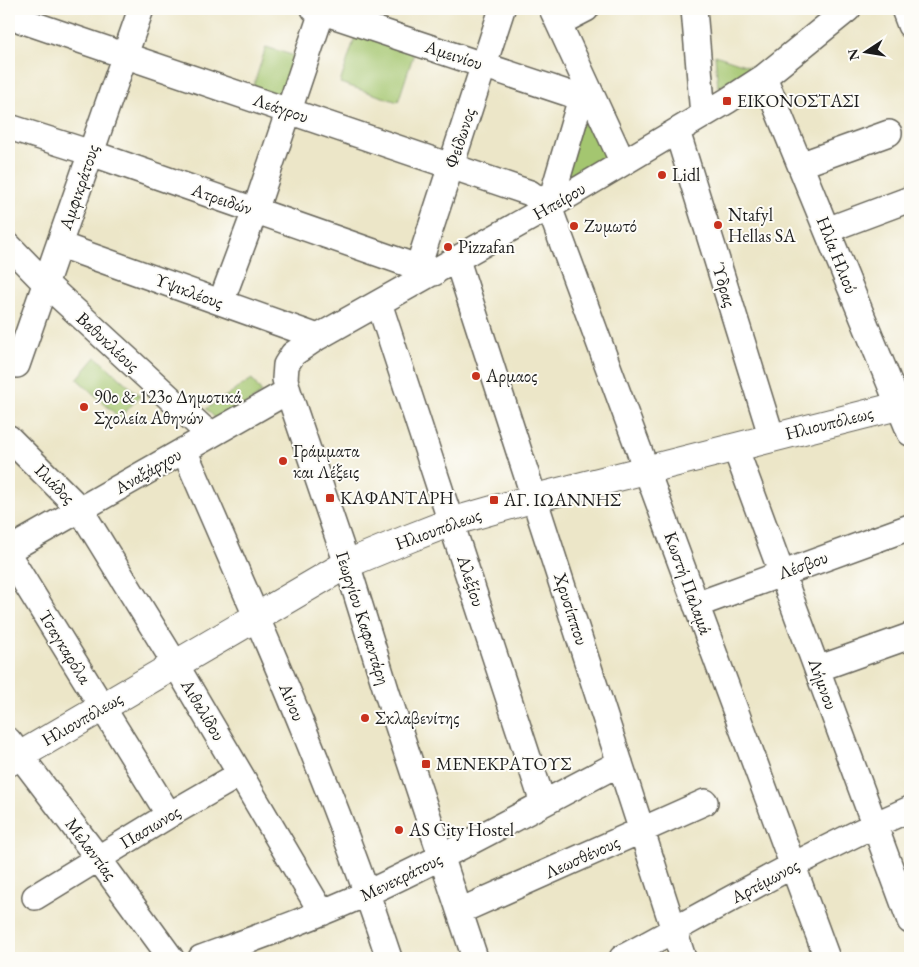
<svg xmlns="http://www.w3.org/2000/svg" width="919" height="967" font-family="'EB Garamond',serif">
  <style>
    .green { fill: #a4c66f; stroke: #607146 }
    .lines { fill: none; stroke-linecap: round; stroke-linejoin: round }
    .minor-casing { stroke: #656358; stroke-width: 28 }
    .major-casing { stroke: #656358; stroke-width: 30 }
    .minor { stroke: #fff; stroke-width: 25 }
    .major { stroke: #fff; stroke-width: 28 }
    .poi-dot { fill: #c8321e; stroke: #fdfcf7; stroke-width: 2 }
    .labels { text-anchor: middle; stroke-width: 4; stroke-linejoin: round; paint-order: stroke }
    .street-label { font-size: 18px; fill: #1c1c1c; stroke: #fdfcf7 }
    .poi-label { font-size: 18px; fill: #1c1c1c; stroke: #fdfcf7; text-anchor: start }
  </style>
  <rect width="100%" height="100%" fill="#fdfcf7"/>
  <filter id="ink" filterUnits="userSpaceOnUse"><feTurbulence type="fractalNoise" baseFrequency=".02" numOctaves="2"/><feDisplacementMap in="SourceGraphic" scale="10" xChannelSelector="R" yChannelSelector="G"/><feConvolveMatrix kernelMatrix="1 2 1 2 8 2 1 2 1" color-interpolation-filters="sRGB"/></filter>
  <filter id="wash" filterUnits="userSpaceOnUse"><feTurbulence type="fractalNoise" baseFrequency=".0096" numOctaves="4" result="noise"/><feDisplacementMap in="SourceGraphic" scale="20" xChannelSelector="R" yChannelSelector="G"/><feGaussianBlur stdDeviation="1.12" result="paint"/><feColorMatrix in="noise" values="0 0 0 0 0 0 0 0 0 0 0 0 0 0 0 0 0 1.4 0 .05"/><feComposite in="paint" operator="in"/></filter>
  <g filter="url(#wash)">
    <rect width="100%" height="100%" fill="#ece6c8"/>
    <path class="green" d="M357 31 415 50 398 102 340 83Z
      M266 47 295 56 280 99 252 90Z
      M715 55 751 67 718 88Z
      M579 115 593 120 608 155 560 181Z
      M96 357 140 396 120 418 77 379Z
      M252 379 262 393 220 423 206 409Z"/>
  </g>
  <g filter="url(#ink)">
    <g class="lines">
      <defs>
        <path id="minor" d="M314 9 594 102
          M552 9 623 163
          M694 9 703 115
          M904 9 910 25
          M9 16 530 193 549 207
          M559 23 586 9
          M764 77 910 433
          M9 127 91 153 434 273
          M677 131 772 438
          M800 165 889 133
          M549 207 827 958
          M549 207 581 98
          M827 230 910 199
          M60 245 318 337
          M9 246 46 284 210 435
          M457 260 683 958
          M418 267 502 9
          M221 302 255 211 323 9
          M379 303 543 803
          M17 365 141 9
          M9 438 80 509 176 665 322 913
          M735 447 910 921
          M184 450C257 618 332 785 389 958
          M9 550 288 391
          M9 556 169 815
          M696 605 910 527
          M817 669 910 636
          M9 741 98 858 171 958
          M35 897 169 815 240 774
          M460 911 705 802
          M201 958C256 938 313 918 367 893 453 854 536 806 620 763
          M475 958 387 693 347 564 288 391 285 379 286 365 293 354 318 337 549 207 727 101 764 77 848 9
          M622 958C717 907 811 852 910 809"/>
        <path id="major" d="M9 762 347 564 410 538 451 522 535 498 910 403"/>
      </defs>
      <use href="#minor" class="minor-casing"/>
      <use href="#major" class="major-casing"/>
      <use href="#minor" class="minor"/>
      <use href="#major" class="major"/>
    </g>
  </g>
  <g class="poi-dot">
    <rect x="722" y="96" width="10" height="10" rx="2.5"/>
    <circle cx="662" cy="175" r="5"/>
    <circle cx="718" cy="225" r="5"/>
    <circle cx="574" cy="226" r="5"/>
    <circle cx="448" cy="247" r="5"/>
    <circle cx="476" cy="376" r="5"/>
    <circle cx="84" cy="407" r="5"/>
    <circle cx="283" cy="461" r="5"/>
    <rect x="325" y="493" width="10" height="10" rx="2.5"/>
    <rect x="489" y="495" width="10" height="10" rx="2.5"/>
    <circle cx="365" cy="718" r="5"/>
    <rect x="421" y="759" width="10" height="10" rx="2.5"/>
    <circle cx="399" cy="830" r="5"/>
  </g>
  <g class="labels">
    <g class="street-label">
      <text transform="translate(454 55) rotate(18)" y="6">Αμεινίου</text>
      <text transform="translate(281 108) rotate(19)" y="6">Λεάγρου</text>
      <text transform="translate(460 138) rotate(-72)" y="6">Φείδωνος</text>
      <text transform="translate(79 187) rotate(-71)" y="6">Αμφικράτους</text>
      <text transform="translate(222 199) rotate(19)" y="6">Ατρειδών</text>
      <text transform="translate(559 201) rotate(-30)" y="6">Ηπείρου</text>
      <text transform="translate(837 255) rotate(68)" y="6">Ηλία Ηλιού</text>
      <text transform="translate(724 285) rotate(73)" y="6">Ύδρας</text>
      <text transform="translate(189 291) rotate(20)" y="6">Υψικλέους</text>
      <text transform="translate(108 342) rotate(43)" y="6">Βαθυκλέους</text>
      <text transform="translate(829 423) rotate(-14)" y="6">Ηλιουπόλεως</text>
      <text transform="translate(148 471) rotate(-30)" y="6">Αναξάρχου</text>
      <text transform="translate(55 484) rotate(45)" y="6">Ιλιάδος</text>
      <text transform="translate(438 529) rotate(-20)" y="6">Ηλιουπόλεως</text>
      <text transform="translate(803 565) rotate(-20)" y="6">Λέσβου</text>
      <text transform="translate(471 581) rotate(72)" y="6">Αλεξίου</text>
      <text transform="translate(688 583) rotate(70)" y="6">Κωστή Παλαμά</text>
      <text transform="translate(571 609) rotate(72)" y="6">Χρυσίππου</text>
      <text transform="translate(363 618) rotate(72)" y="6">Γεωργίου Καφαντάρη</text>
      <text transform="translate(65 647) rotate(58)" y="6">Τσαγκαρόλα</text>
      <text transform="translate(823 684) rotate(70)" y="6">Λήμνου</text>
      <text transform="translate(292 702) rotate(67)" y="6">Αίνου</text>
      <text transform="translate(203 710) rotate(59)" y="6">Αιθαλίδου</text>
      <text transform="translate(82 719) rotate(-30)" y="6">Ηλιουπόλεως</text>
      <text transform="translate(150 827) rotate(-31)" y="6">Πασιωνος</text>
      <text transform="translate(91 849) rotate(53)" y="6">Μελαντίας</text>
      <text transform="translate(582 857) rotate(-24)" y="6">Λεωσθένους</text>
      <text transform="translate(401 877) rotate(-26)" y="6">Μενεκράτους</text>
      <text transform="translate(765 881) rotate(-28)" y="6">Αρτέμωνος</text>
    </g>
    <g class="poi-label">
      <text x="737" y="107">ΕΙΚΟΝΟΣΤΑΣΙ</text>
      <text x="672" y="181">Lidl</text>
      <text x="728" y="221">Ntafyl<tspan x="728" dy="21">Hellas SA</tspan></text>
      <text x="584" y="232">Ζυμωτό</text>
      <text x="458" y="253">Pizzafan</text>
      <text x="486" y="382">Αρμαος</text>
      <text x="94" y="403">90ο &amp; 123ο Δημοτικά<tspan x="94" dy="21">Σχολεία Αθηνών</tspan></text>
      <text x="293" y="457">Γράμματα<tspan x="293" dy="21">και Λέξεις</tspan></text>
      <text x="340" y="504">ΚΑΦΑΝΤΑΡΗ</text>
      <text x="504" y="506">ΑΓ. ΙΩΑΝΝΗΣ</text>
      <text x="375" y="724">Σκλαβενίτης</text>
      <text x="436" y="770">ΜΕΝΕΚΡΑΤΟΥΣ</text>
      <text x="409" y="836">AS City Hostel</text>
    </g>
  </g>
  <rect width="919" height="967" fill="none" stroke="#fdfcf7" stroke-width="30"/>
  <g transform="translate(866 52) rotate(258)" stroke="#fdfcf7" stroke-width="4" paint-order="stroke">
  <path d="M0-4L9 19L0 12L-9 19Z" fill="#1c1c1c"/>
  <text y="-8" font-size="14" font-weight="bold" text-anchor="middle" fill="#1c1c1c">N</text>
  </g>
</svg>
